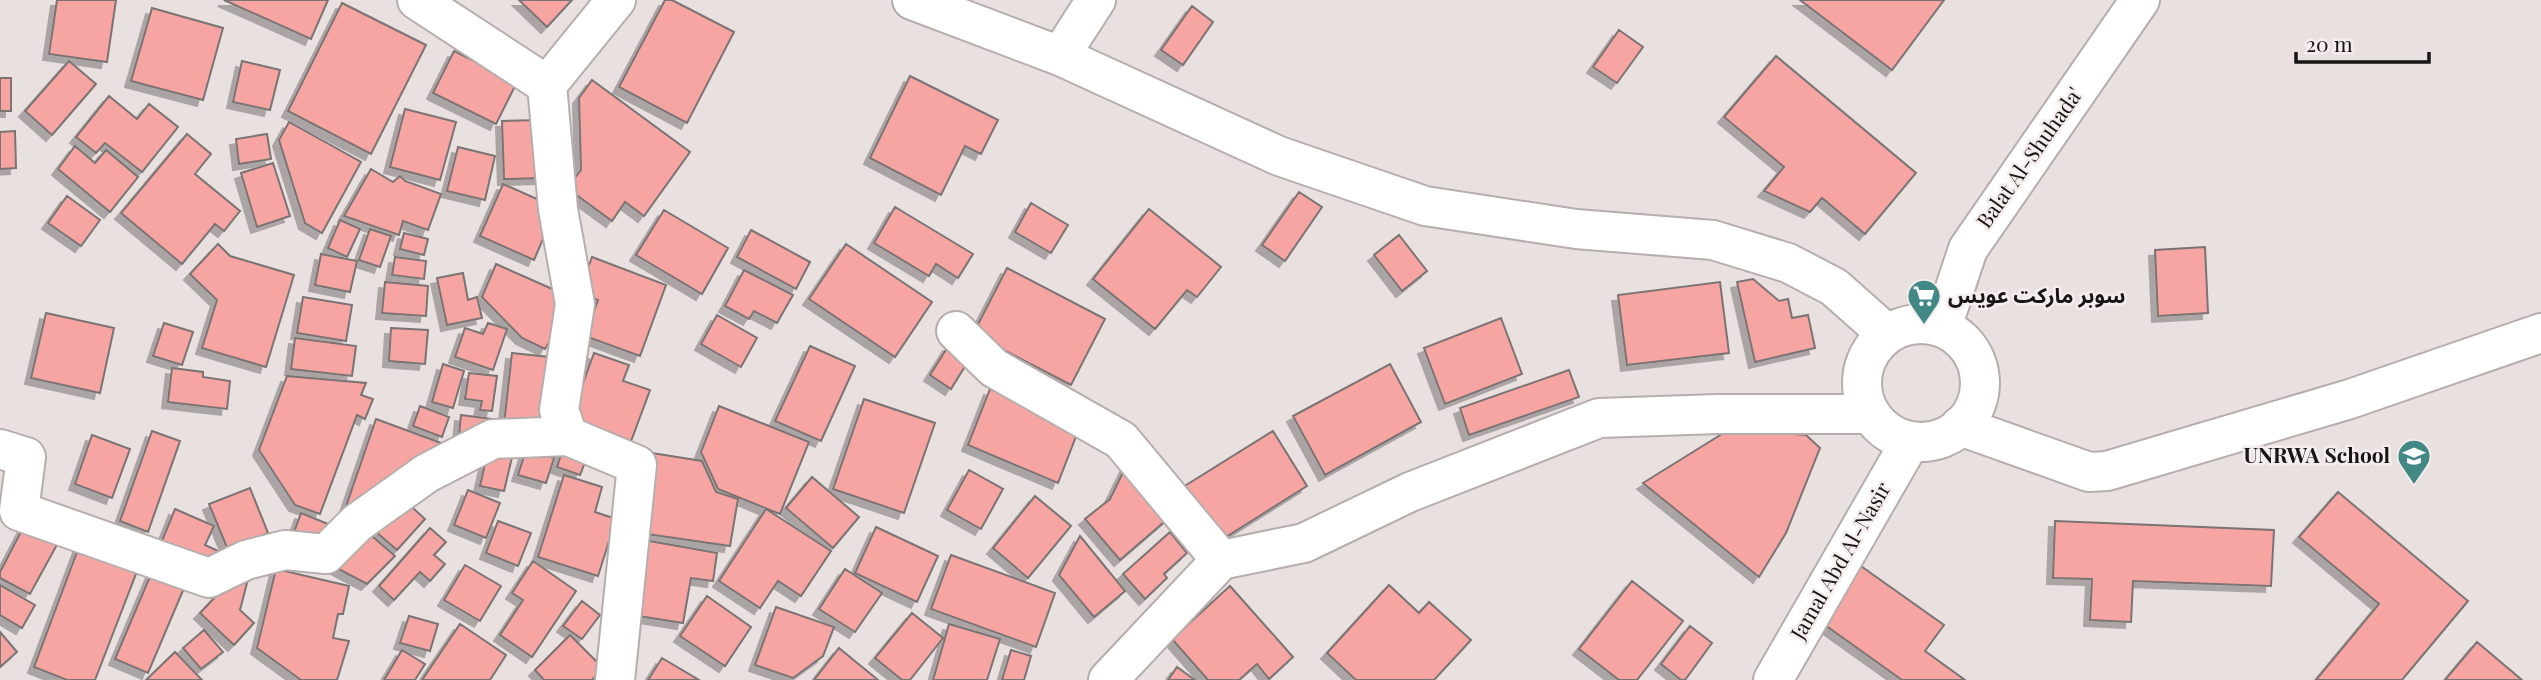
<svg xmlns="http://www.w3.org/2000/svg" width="2541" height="680" font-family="'Playfair Display','Noto Sans Arabic',serif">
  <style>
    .building { fill: #f7a5a3; stroke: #7b7373; stroke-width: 2; filter: url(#shadow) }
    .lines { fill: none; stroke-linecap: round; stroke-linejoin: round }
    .street-casing { stroke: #b6aead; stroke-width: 42 }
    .secondary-casing { stroke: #b6aead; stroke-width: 42 }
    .street { stroke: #fff; stroke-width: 38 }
    .secondary { stroke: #fff; stroke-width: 38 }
    .labels { text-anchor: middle; stroke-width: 5; stroke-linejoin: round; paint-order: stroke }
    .street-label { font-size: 21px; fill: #181515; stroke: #f6eded }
    .poi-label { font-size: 21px; font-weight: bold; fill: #181515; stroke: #f6eded; text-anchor: start }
  </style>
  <defs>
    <filter id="shadow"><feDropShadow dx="-6" dy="6" stdDeviation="0" flood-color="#0004"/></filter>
  </defs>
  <rect width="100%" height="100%" fill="#e9e0e0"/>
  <path class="building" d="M57 0H116L107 62 49 54Z
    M224 0H328L311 39Z
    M519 0H572L547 27Z
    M665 0H672L734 32 687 123 619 87Z
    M1800 0H1944L1892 70Z
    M342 3 426 45 371 154 288 111Z
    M1192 6 1213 22 1183 65 1161 50Z
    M152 8 223 28 203 100 131 81Z
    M1619 30 1643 47 1617 83 1593 67Z
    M454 51 517 82 496 124 433 93Z
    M1776 56 1916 173 1865 234 1822 198 1810 212 1764 191 1784 167 1724 117Z
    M69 61 96 84 52 135 25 111Z
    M242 61 280 70 270 110 233 102Z
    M910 76 998 120 981 154 965 146 941 195 870 158Z
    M0 78H11V111H0Z
    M592 80 690 152 644 216 625 202 612 221 567 188 581 170 579 98Z
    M109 96 137 119 149 104 178 127 142 172 105 143 96 153 76 137Z
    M405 109 456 122 440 180 390 167Z
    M542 120 544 178 504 179 502 121Z
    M289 122 361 162 322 233 305 223 279 140Z
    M15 131 16 168 0 169V132Z
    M187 134 211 154 195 174 240 211 224 231 215 224 182 264 121 213Z
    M267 134 271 159 239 164 236 139Z
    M75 146 95 163 106 150 138 177 110 212 58 169Z
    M458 147 495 156 485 200 447 191Z
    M273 163 290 216 257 227 241 173Z
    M371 169 393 182 400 176 405 181 441 194 428 230 403 221 399 235 344 216Z
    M503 184 546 203 552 218 534 260 480 236Z
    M1299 192 1322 207 1285 261 1262 245Z
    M67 196 100 220 81 246 48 223Z
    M1031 203 1068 225 1051 253 1015 232Z
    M895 207 973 254 958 278 936 264 929 276 874 243Z
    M1149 209 1221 267 1197 297 1187 290 1155 329 1093 279Z
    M664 210 728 248 702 294 636 255Z
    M340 220 360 229 347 257 328 248Z
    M370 229 391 236 380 267 359 260Z
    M751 230 810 262 796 289 737 257Z
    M404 233 428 239 424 255 400 249Z
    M1399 235 1427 271 1402 291 1374 255Z
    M218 244 230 256 294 275 266 367 202 348 217 300 190 274Z
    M846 244 932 302 895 357 809 299Z
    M2205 247 2208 313 2158 316 2155 250Z
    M321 254 357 261 350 292 315 285Z
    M395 257 426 261 424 279 392 275Z
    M592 257 666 285 640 356 585 336 598 300 579 293Z
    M496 264 559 292 556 331 545 349 522 338 482 297Z
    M1007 268 1105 319 1071 385 973 334Z
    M744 270 793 295 777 323 754 311 749 319 725 306Z
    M463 273 468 300 477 297 482 318 447 325 437 278Z
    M1753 279 1779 301 1788 299 1792 318 1808 315 1815 348 1755 362 1737 282Z
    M385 282 428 286 426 316 382 313Z
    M1720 282 1729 353 1627 365 1618 295Z
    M303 297 352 305 346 341 297 333Z
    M46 313 114 328 100 393 31 378Z
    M717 315 757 338 741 367 701 344Z
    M1501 318 1522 374 1445 404 1424 348Z
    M164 323 193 332 182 365 153 356Z
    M488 323 507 329 493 370 455 357 465 328 483 334Z
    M391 328 428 330 425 364 389 361Z
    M295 338 356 346 352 376 291 369Z
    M949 345 970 358 951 389 930 375Z
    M810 346 855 366 821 441 775 421Z
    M512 353 559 358 550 430 504 424Z
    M594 353 629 365 623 381 650 390 630 444 569 422Z
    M443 364 464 371 453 408 432 402Z
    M1390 364 1421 422 1325 475 1293 416Z
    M172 368 203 372V377L230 381 227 409 168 402Z
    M1569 370 1579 397 1469 435 1460 408Z
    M469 373 497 376 492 411 480 410 482 401 465 399Z
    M287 376 366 383 361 395 373 399 365 419 357 415 320 514 295 505 259 450Z
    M990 389 1080 426 1058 483 968 445Z
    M864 399 935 423 904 513 833 489Z
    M420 406 449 417 442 437 413 426Z
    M719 406 809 442 780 514 718 489 701 452Z
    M461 415 492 419 490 438 459 435Z
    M376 419 441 443 401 484 343 515Z
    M1730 429 1806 435 1820 448 1786 533 1759 577 1643 483Z
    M152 431 180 441 148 532 120 521Z
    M1273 431 1307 486 1218 542 1183 487Z
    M92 435 130 449 112 498 75 484Z
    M490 442 514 449 504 491 480 486Z
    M565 443 589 452 580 475 557 467Z
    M526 450 554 458 546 483 518 475Z
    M652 453 702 461 716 492 738 499 730 546 640 533Z
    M1128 462 1171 516 1120 560 1085 519 1110 499Z
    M969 470 1003 489 981 529 947 510Z
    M564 475 602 487 595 512 616 519 598 576 538 557Z
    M812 477 859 517 833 548 786 508Z
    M250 488 268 533 228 550 209 504Z
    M468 490 500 503 486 538 454 525Z
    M2338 492 2468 601 2402 680H2316L2379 604 2299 537Z
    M1035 496 1071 526 1028 578 993 548Z
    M402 498 425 519 397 550 368 525Z
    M175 509 214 526 205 545 218 551 210 570 159 548Z
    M766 509 831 551 801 596 778 581 760 608 719 581Z
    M301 513 333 526 324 548 293 535Z
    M498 521 531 533 518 566 486 553Z
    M2055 521 2274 530 2271 586 2133 581 2131 622 2090 620 2092 579 2053 578Z
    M25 524 59 541 30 594 0 578V572Z
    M876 527 938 556 917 602 855 573Z
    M430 528 446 542 434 555 445 564 430 581 420 572 394 600 379 586Z
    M364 529 395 556 367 584 331 565Z
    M1170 532 1187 553 1164 574 1167 578 1145 599 1123 574Z
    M1080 536 1125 591 1094 617 1059 575Z
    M638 539 717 553 713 581 691 578 683 623 626 614Z
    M80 544 139 566 95 680H67L34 667Z
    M951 555 1055 593 1036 647 931 609Z
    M533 561 576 591 532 657 500 635 523 600 512 593Z
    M1858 564 1944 625 1925 651 1965 680H1902L1818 620Z
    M465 565 501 586 480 621 444 600Z
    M154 567 187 581 148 673 115 659Z
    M276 569 349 586 343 614H338L333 638 349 641 337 680H301L257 648Z
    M845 569 882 593 855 632 819 609Z
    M240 571 248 579 240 610 254 623 234 645 200 613Z
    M1632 581 1683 621 1637 680H1619L1579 649Z
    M0 585 35 605 22 628 0 615Z
    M1389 585 1419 613 1429 602 1471 640 1434 680H1356L1327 653Z
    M1230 586 1293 657 1269 679 1257 664 1239 680H1208L1172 639Z
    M707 596 751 627 725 666 680 636Z
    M582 601 600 615 582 639 563 626Z
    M776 607 834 627 823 656 793 678 755 665Z
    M912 613 943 638 910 680H902L875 658Z
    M409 616 438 624 430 651 400 643Z
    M460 624 506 655 490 680H422Z
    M949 624 1000 639 987 680H933Z
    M1690 626 1712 643 1685 680H1681L1661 664Z
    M204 630 223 652 201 669 183 648Z
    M0 632 17 652 0 667Z
    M570 635 603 668 592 680H544L535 670Z
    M2477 642 2522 680H2445Z
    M839 648 878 680H814Z
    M402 650 425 664 415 680H384Z
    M1011 650 1031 656 1024 680H1002Z
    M175 652 202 680H146Z
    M662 658 699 680H648Z
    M1177 667 1195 680H1168Z"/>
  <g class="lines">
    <defs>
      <path id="street" d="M417 0 547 85 616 0
        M912 0 1060 56 1279 156 1425 206 1576 229 1713 240 1788 263 1834 287 1887 334
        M1060 56 1096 0
        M547 85 558 209 575 304 559 410 568 436 637 465 615 680
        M956 331 994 368 1121 440 1221 560
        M1960 426 2089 472 2107 471 2350 399 2541 333
        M0 449 26 457 19 511 209 578 246 560 285 550 326 554 357 523 427 473 493 439 568 436
        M1108 680 1221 560 1304 543 1410 492 1599 418 1718 414H1871"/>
      <path id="secondary" d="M1862 383a59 59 0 1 1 118 0a59 59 0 1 1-118 0Z
        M1942 327 1968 249 2140 0
        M1773 680 1910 442"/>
    </defs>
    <use href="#street" class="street-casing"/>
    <use href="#secondary" class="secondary-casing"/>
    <use href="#street" class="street"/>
    <use href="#secondary" class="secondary"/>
  </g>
  <defs>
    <symbol id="supermarket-pin" viewBox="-11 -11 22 30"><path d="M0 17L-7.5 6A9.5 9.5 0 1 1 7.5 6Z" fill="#428986" stroke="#f6eded"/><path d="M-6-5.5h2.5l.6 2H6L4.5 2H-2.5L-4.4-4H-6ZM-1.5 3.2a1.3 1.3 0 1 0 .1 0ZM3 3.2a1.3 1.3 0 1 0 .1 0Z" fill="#fff"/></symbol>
    <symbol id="school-pin" viewBox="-11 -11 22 30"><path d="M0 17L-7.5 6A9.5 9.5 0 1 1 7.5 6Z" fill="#428986" stroke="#f6eded"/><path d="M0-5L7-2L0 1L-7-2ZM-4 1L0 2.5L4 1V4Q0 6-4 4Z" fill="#fff"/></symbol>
  </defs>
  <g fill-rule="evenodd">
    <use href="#supermarket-pin" x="1905" y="277" width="38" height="52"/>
    <use href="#school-pin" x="2395" y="437" width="38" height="52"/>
  </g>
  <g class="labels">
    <g class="street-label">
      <text transform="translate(2030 158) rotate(-55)" y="7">Balat Al-Shuhada'</text>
      <text transform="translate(1841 561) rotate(-60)" y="7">Jamal Abd Al-Nasir</text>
    </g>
    <g class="poi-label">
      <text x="1948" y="303">سوبر ماركت عويس</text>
      <text x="2390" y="463" text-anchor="end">UNRWA School</text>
    </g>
  </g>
  <path d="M2296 52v10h133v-10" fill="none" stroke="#181515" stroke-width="3.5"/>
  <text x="2306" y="52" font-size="21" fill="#181515" stroke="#f6eded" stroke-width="5" paint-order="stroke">20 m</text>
</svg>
